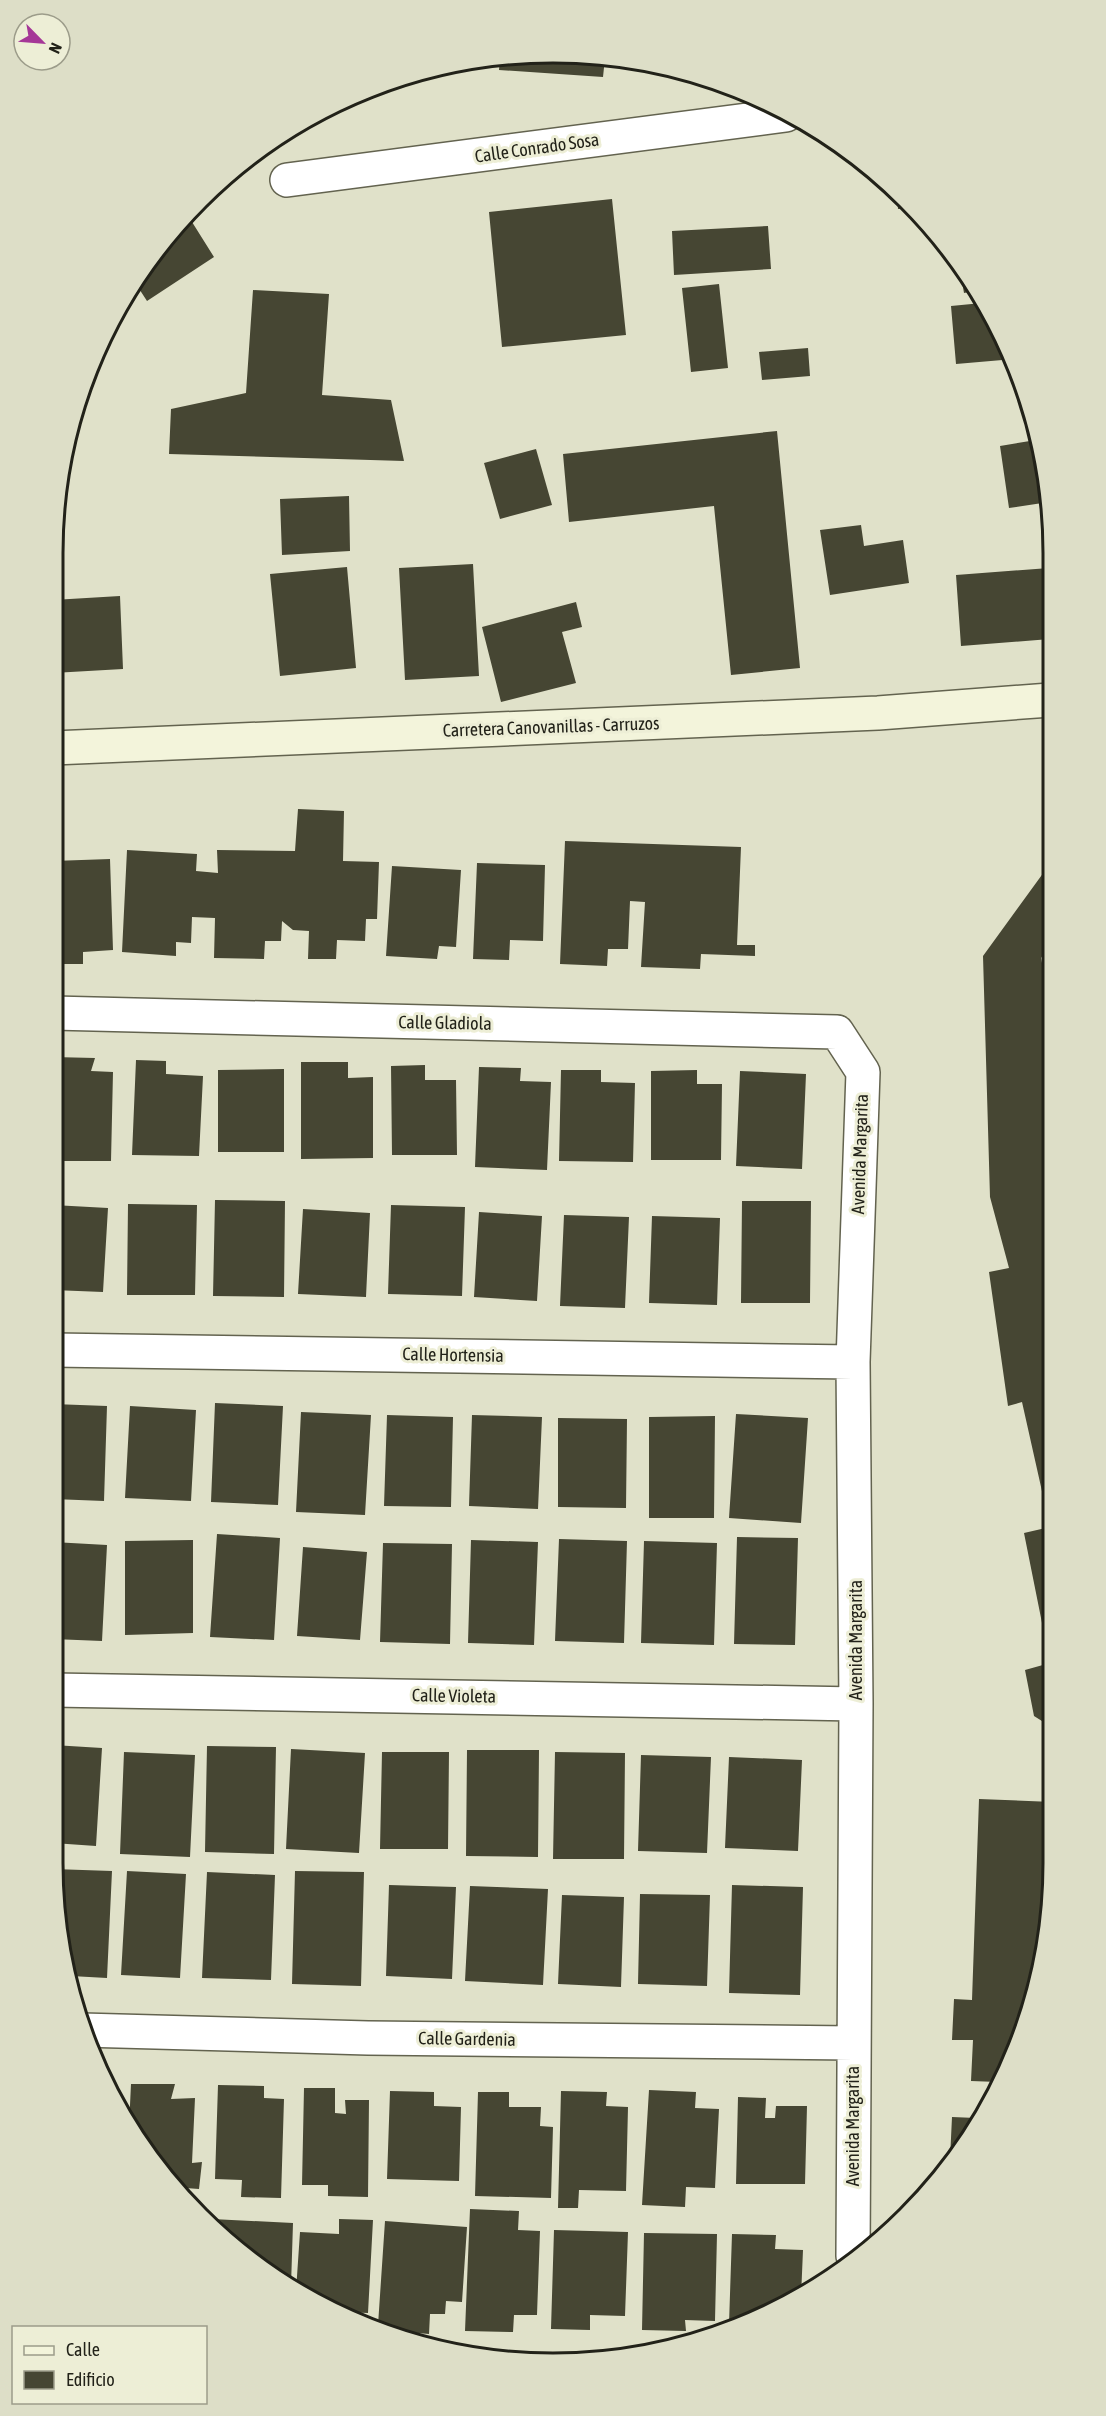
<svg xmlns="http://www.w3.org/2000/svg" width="1106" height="2416" font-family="'Asap Condensed',sans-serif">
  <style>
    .building { fill: #464633 }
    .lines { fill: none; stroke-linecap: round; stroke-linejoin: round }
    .street-casing { stroke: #63634f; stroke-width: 36 }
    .secondary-casing { stroke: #63634f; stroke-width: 36 }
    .street { stroke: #fff; stroke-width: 33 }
    .secondary { stroke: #f3f4db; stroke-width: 33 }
    .labels { text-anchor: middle; stroke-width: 6; stroke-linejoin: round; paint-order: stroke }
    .street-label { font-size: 18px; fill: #222219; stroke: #edeed6 }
    .rim { fill: none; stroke: #222219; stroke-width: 3 }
  </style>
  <rect width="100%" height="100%" fill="#e0e1c9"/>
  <path class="building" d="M553 53 605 58 603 77 499 70 500 58Z
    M480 60V67L429 71 455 62Z
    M897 195 910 208 898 209Z
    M612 199 626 335 502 347 489 212Z
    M187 214 214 257 147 301 134 281Z
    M768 226 771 269 674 275 672 231Z
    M959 264 966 277 974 291 964 293Z
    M719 284 728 368 691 372 682 288Z
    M253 290 329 294 322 395 391 400 404 461 169 454 171 409 246 393Z
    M982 303 1014 359 956 364 951 306Z
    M808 348 810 376 762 380 759 352Z
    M777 431 800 668 731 675 714 506 569 522 563 454Z
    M1036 440 1049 487V502L1009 508 1000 446Z
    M536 449 552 505 500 519 484 463Z
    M349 496 350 551 282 555 280 499Z
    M861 525 864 546 903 540 909 583 830 595 820 530Z
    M473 564 479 676 405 680 399 568Z
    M347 567 356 668 280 676 270 574Z
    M1049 568 1050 639 961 646 956 575Z
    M120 596 123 669 53 673V600Z
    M576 602 582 627 562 632 576 683 501 702 482 627Z
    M298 809 344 811 343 861 379 862 377 919H366L365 941 337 940 336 959H308L309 931 293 930 282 921 281 941H265L264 959 214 958 215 918 192 917 191 943 176 942V956L122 952 127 850 197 854 196 871 218 873 217 850 295 851Z
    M565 841 741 847 737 945H755V956L701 954 700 969 641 967 645 902 630 901 628 949H608L607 966 560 964Z
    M110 859 113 950 83 952V964H53V861Z
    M477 863 545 865 543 941 510 940 509 960 473 959Z
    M392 866 461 870 456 947 439 946 437 959 386 956Z
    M1050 870 1051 944 1041 958 1051 1008 1053 1728 1034 1716 1025 1670 1050 1663 1024 1533 1050 1527 1022 1402 1008 1406 989 1272 1009 1268 990 1197 983 956 1044 872Z
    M53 1057 95 1058 91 1071 113 1072 111 1161H53Z
    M136 1060 166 1061V1074L203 1076 199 1156 132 1155Z
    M301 1062H348V1078L373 1077V1158L301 1159Z
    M425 1065V1080H456L457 1155H392L391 1066Z
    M479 1067 521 1068 520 1081 551 1082 547 1170 475 1167Z
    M284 1069V1152H218V1070Z
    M561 1070H601V1082L635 1083 633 1162 559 1161Z
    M697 1070V1084H722L721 1160H651V1071Z
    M740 1071 806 1074 802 1169 736 1166Z
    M215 1200 285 1201 284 1297 213 1296Z
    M742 1201H811L810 1303H741Z
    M128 1204 197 1205 195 1295H127Z
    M53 1205 108 1208 103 1292 53 1290Z
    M391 1205 465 1207 462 1296 388 1294Z
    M303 1209 370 1213 366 1297 298 1294Z
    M479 1212 542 1216 537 1301 474 1297Z
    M564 1215 629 1217 625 1308 560 1306Z
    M652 1216 720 1218 717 1305 649 1303Z
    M215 1403 283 1406 278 1505 211 1502Z
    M53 1404 107 1406 104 1501 53 1499Z
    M130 1406 196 1410 191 1501 125 1498Z
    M301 1412 371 1415 365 1515 296 1512Z
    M736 1414 808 1418 801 1523 729 1518Z
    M387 1415 453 1417 451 1507 384 1506Z
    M472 1415 542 1417 538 1509 469 1506Z
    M715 1416 714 1518H649V1417Z
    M558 1418 627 1419 626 1508 558 1507Z
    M217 1534 280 1538 274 1640 210 1637Z
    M737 1537 798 1538 795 1645 734 1644Z
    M559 1539 627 1541 624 1643 555 1641Z
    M193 1540V1633L125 1635V1541Z
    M471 1540 538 1542 534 1645 468 1643Z
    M644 1541 717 1543 714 1645 641 1643Z
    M53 1542 107 1545 102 1641 53 1639Z
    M383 1543 452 1544 450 1644 380 1642Z
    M303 1547 367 1552 360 1640 297 1636Z
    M53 1745 102 1748 96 1846 53 1843Z
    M207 1746 276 1747 274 1854 205 1852Z
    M291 1749 365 1753 359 1853 286 1849Z
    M467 1750H539L538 1857 466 1856Z
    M124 1752 195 1755 190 1857 120 1854Z
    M382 1752H449L448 1849H380Z
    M555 1752 625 1753 624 1859H553Z
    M641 1755 711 1757 707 1853 638 1851Z
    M729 1757 802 1760 798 1851 725 1848Z
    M979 1799 1053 1802V1863L1044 1961 1016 2054 998 2082 971 2081 973 2040H952L954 1999 972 2000Z
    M53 1869 112 1871 107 1978 71 1976Z
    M127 1871 186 1874 180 1978 121 1975Z
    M295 1871 364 1872 361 1986 292 1984Z
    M207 1872 275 1875 271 1980 202 1978Z
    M389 1885 456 1887 452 1979 386 1976Z
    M732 1885 803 1887 800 1995 729 1993Z
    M470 1886 548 1889 543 1985 465 1981Z
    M640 1894 710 1895 707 1986 638 1984Z
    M562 1895 624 1897 621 1987 558 1984Z
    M131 2084H175L171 2099 195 2098 192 2163 202 2162 199 2189 172 2187 129 2126Z
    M218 2085 264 2086V2098L284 2099 281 2198 241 2197 242 2180 215 2179Z
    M304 2088H335V2113L346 2114 345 2100H369L368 2197 328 2196V2185H302Z
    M649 2090 696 2092 695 2108 719 2109 715 2188 686 2187 685 2207 642 2205Z
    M390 2091 434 2092V2106L461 2107 459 2181 387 2179Z
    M561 2091 607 2092 606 2106 628 2107 626 2191 579 2190 578 2208H558Z
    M478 2092H509V2107H541L540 2126 553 2127 551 2198 475 2196Z
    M738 2097 766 2098 765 2118H775L776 2106H807L805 2184H736Z
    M952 2117 976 2118 950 2159Z
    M470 2209 519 2211 518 2230 540 2231 537 2315H514L513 2332 465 2331Z
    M212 2219 293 2223 291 2286 212 2222Z
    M339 2219 373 2220 368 2313 344 2312 303 2297 296 2291 300 2232 339 2234Z
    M385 2221 467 2227 462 2302 446 2301 445 2314H430L429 2334 395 2331 378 2325Z
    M554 2230 628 2232 625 2316 590 2315V2330L551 2329Z
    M644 2233 717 2234 715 2321 685 2320 686 2331 642 2330Z
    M732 2234 776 2235 775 2249 803 2250 801 2297 729 2324Z"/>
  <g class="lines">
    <defs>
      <path id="street" d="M287 180 786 115
        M53 1013 837 1032 863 1072 853 1362 856 1704 853 2256
        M53 1350 853 1362
        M53 1690 856 1704
        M82 2030 368 2038 853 2043"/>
      <path id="secondary" d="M53 748 878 713 1050 700"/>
    </defs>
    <use href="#street" class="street-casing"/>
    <use href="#secondary" class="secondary-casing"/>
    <use href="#street" class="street"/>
    <use href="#secondary" class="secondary"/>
  </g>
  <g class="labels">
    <g class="street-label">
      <text transform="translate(537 148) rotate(-8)" y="6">Calle Conrado Sosa</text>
      <text transform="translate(551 727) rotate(-2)" y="6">Carretera Canovanillas - Carruzos</text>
      <text transform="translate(445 1023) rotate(1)" y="6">Calle Gladiola</text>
      <text transform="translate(860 1154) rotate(-88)" y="6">Avenida Margarita</text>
      <text transform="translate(453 1355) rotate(1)" y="6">Calle Hortensia</text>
      <text transform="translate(856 1640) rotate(-90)" y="6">Avenida Margarita</text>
      <text transform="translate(454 1696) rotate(1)" y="6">Calle Violeta</text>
      <text transform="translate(467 2039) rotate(1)" y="6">Calle Gardenia</text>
      <text transform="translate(853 2126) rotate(-90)" y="6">Avenida Margarita</text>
    </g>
  </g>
  <path d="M0 0H1106V2416H0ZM553 63H553A490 490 0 0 1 1043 553V1863A490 490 0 0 1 553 2353H553A490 490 0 0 1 63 1863V553A490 490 0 0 1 553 63Z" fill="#dddec7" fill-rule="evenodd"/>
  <path class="rim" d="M553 63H553A490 490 0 0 1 1043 553V1863A490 490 0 0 1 553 2353H553A490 490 0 0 1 63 1863V553A490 490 0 0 1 553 63Z"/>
  <rect x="12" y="2326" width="195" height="78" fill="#edeed6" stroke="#9c9c8a" stroke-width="1.5"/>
  <rect x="24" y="2346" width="30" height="9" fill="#f3f4db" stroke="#9c9c8a" stroke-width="1.5"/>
  <text x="66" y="2356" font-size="18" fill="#222219">Calle</text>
  <rect x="24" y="2371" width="30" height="18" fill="#464633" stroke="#9c9c8a" stroke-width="1.5"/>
  <text x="66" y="2386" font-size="18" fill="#222219">Edificio</text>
  <g transform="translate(42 42) rotate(115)"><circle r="28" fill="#edeed6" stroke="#9c9c8a" stroke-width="1.5"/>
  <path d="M0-4.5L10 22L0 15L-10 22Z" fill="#a53797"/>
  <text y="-9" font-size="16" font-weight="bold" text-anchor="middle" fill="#222219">N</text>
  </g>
</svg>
